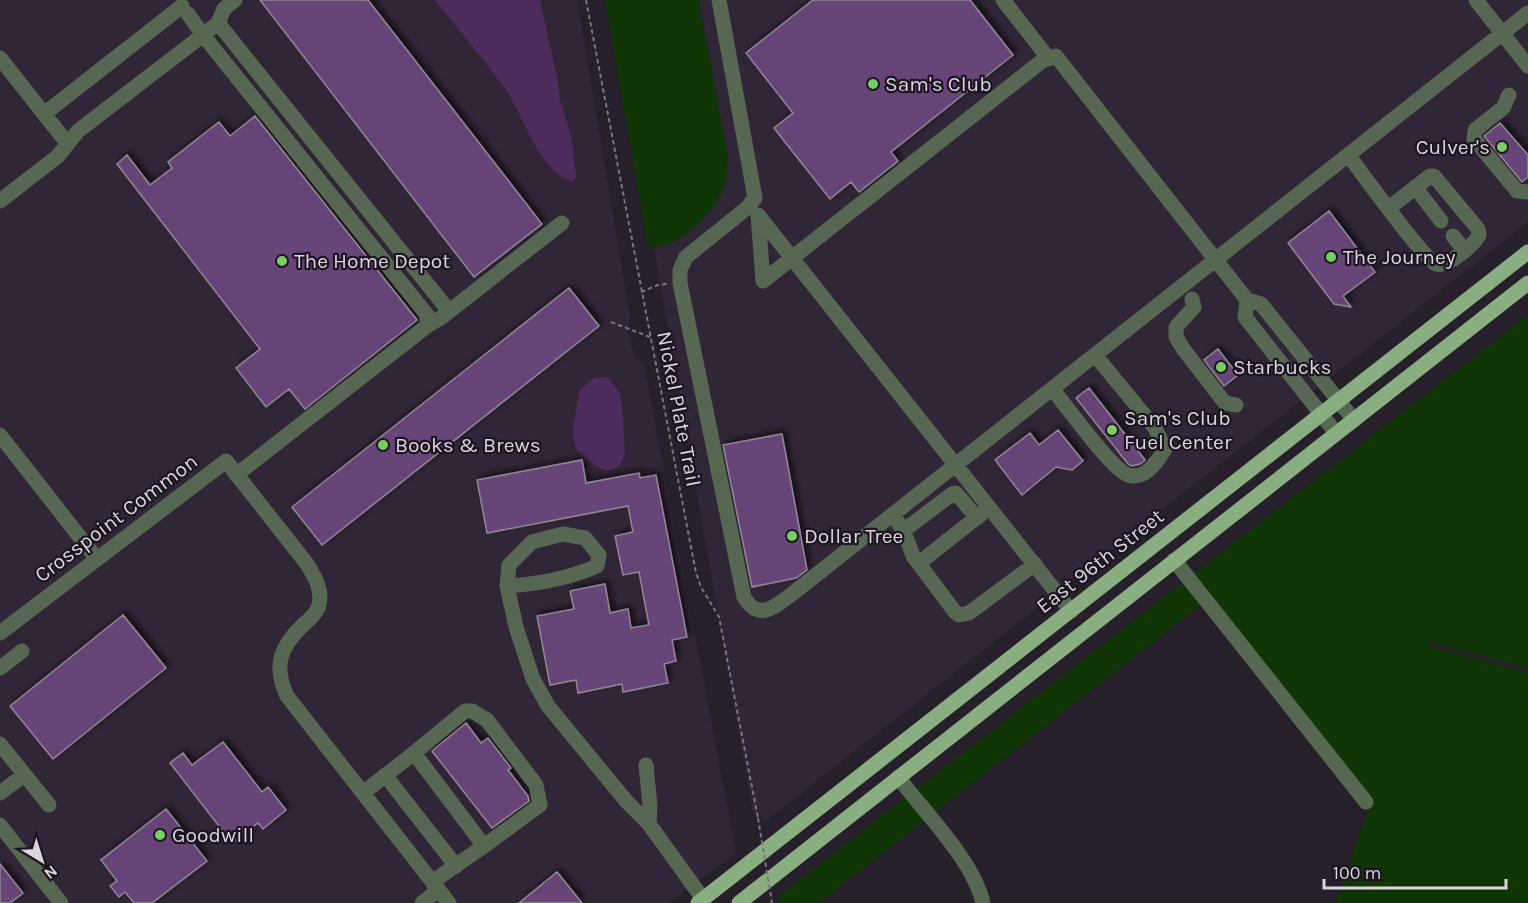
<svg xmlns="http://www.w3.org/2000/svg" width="1528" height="903" font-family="Karla,sans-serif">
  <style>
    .built { fill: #312637 }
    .green { fill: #113606 }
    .water { fill: #4d2c5d }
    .building { fill: #674578; stroke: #908695; stroke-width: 1.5; filter: url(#shadow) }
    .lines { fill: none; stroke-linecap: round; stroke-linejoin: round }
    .path { stroke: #7b747f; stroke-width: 2; stroke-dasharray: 4.5 3; stroke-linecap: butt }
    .minor { stroke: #566852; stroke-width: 15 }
    .major { stroke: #89ae80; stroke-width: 15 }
    .path-bridge { stroke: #7b747f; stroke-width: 2; stroke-dasharray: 4.5 3; stroke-linecap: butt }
    .poi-dot { fill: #74d25c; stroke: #1d1521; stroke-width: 2 }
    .labels { text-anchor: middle; stroke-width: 4.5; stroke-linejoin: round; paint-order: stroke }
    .poi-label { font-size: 21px; fill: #dbd5de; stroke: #1d1521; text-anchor: start }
    .street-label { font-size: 21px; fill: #dbd5de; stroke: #1d1521 }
  </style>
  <defs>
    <filter id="shadow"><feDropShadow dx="3.5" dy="-3.5" stdDeviation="3" flood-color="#0009"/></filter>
  </defs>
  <rect width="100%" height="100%" fill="#271f2b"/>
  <path class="built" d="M0 0H577L630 317 627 331 635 357 644 364 736 853 669 903H0Z
    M699 0H1528V222L766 821 753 813 654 248 679 240 728 157Z"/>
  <path class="green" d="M605 0H699L728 157C727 169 727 183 721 194 711 216 674 252 648 247Z
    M1528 315V668L1429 641 1427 645 1528 673V903H1336L1369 807 1206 601 819 903H780V895Z"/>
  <path class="water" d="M435 0H540L558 82 560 100 572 140 576 177 572 182C537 170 524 115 504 87 482 57 458 29 435 0Z
    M607 377 620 393 622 406 625 456 618 467 607 471C561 452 574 434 579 391L594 378Z"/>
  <path class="building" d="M260 0H368L542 224 474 277Z
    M813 0H970L1013 55 891 152 898 161 859 192 851 182 830 199 774 128 793 113 746 53Z
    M255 116 417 320 305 409 289 389 266 407 236 368 260 349 117 164 127 155 150 185 172 168 168 162 219 122 230 136Z
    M1500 123 1528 155V177L1522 182 1484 136Z
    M1329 211 1375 272 1343 296 1351 307 1334 304 1288 243Z
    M569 288 599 326 322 545 292 507Z
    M1218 349 1238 375 1224 386 1204 360Z
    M1089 388 1145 460 1140 464 1132 466 1128 464 1076 398Z
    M1058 430 1083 461 1072 470 1056 467 1022 495 995 460 1030 433 1039 445Z
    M782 434 807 570 796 578 752 587 723 445Z
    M582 460 586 483 639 473 640 478 656 475 687 637 672 640 676 661 664 664 668 683 623 692 622 684 578 693 576 680 550 685 537 616 574 609 570 591 605 584 610 613 628 609 631 628 649 625 639 572 623 575 615 536 633 532 628 506 487 533 477 480Z
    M123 615 166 668 53 759 10 706Z
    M466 723 481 743 488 738 511 768 508 770 528 796 529 801 492 828 432 751Z
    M223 742 262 792 268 787 286 810 263 829 258 823 232 843 170 763 183 753 192 765Z
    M166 809 207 861 152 903H134L125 892 119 897 110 886 117 881 101 860Z
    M0 864 23 893 10 903H0Z
    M557 872 582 903H519Z"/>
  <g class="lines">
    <path class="path" d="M586 0 696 573 701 587 719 617 758 818
      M641 292 658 285 667 284
      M611 322 650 337"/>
    <path class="minor" d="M719 0 755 198 747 208 686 257 680 270V283L744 597C759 622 774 607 792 594L1528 13
      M1003 0 1049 59
      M1476 0 1528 66
      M188 14 203 35 218 23 449 311
      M218 23 224 9 235 0
      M0 58 44 114
      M1509 95 1503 108 1475 130 1474 139 1517 191 1528 192
      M68 144 44 114 182 6
      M1349 156C1361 172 1424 259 1436 264 1447 268 1474 245 1479 235L1478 229 1434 176H1430L1389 208
      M1415 187 1441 221
      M0 201 58 156 78 131 203 35 427 315V326L236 475
      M758 215 792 258 763 281
      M758 215 763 281
      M1453 236 1464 250
      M1192 299 1194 307 1176 327V337L1184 350 1225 403 1236 405
      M1247 300 1245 317 1336 433
      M427 326 442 317 562 223
      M1052 389C1066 405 1110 467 1126 474 1128 476 1132 476 1135 476 1149 475 1159 459 1165 449L1155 428 1095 355
      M0 435 97 559
      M893 514 905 534 913 556 955 612 959 615 969 613 1035 564
      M903 531 952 494 956 493 977 518
      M1174 560 1366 802
      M919 563 985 511
      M507 586C538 584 568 579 597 566L599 555 585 538 563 534 532 542 509 565 507 586 516 627 533 679 548 706 627 802 649 824
      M1071 611 792 258 1042 61 1056 56 1247 300 1261 304 1354 420
      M0 633 226 461 307 564C315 577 324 592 318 608 315 615 309 620 303 625 280 647 273 666 287 696L449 903
      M0 668 22 651
      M0 744 49 805
      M414 753 465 711H472L487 720 536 785 540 805 484 846
      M646 765 650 806 649 824 703 899
      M385 775 456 866
      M898 777C925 813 973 860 983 903
      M0 793 24 775
      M363 793 414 753 484 846 432 882
      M0 825 61 903
      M422 903 438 890"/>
    <path class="major" d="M698 903 1528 252
      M739 903 1528 283"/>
    <path class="path-bridge" d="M758 818 772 903"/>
  </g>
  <g class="poi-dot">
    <circle cx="873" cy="84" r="6"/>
    <circle cx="1502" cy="147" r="6"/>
    <circle cx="1331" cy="257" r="6"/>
    <circle cx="282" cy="261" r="6"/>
    <circle cx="1221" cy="367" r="6"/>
    <circle cx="1112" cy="430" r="6"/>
    <circle cx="383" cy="445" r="6"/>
    <circle cx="792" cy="536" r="6"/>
    <circle cx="160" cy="835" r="6"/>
  </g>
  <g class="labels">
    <g class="poi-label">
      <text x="885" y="91">Sam's Club</text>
      <text x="1490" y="154" text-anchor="end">Culver's</text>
      <text x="1343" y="264">The Journey</text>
      <text x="294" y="268">The Home Depot</text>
      <text x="1233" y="374">Starbucks</text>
      <text x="1124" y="425">Sam's Club<tspan x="1124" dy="24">Fuel Center</tspan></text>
      <text x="395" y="452">Books &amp; Brews</text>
      <text x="804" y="543">Dollar Tree</text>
      <text x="172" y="842">Goodwill</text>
    </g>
    <g class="street-label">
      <text transform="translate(679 409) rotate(79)" y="7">Nickel Plate Trail</text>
      <text transform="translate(116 518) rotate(-37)" y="7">Crosspoint Common</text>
      <text transform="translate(1100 561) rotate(-38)" y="7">East 96th Street</text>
    </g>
  </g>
  <g transform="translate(42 861) rotate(142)" stroke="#1d1521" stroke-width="4.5" paint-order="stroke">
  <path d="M0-4.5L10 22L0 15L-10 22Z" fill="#dbd5de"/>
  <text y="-9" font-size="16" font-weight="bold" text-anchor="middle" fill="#dbd5de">N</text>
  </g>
  <path d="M1324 879v9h182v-9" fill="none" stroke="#dbd5de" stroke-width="3"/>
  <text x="1333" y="879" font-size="18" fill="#dbd5de" stroke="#1d1521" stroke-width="4.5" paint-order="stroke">100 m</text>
</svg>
